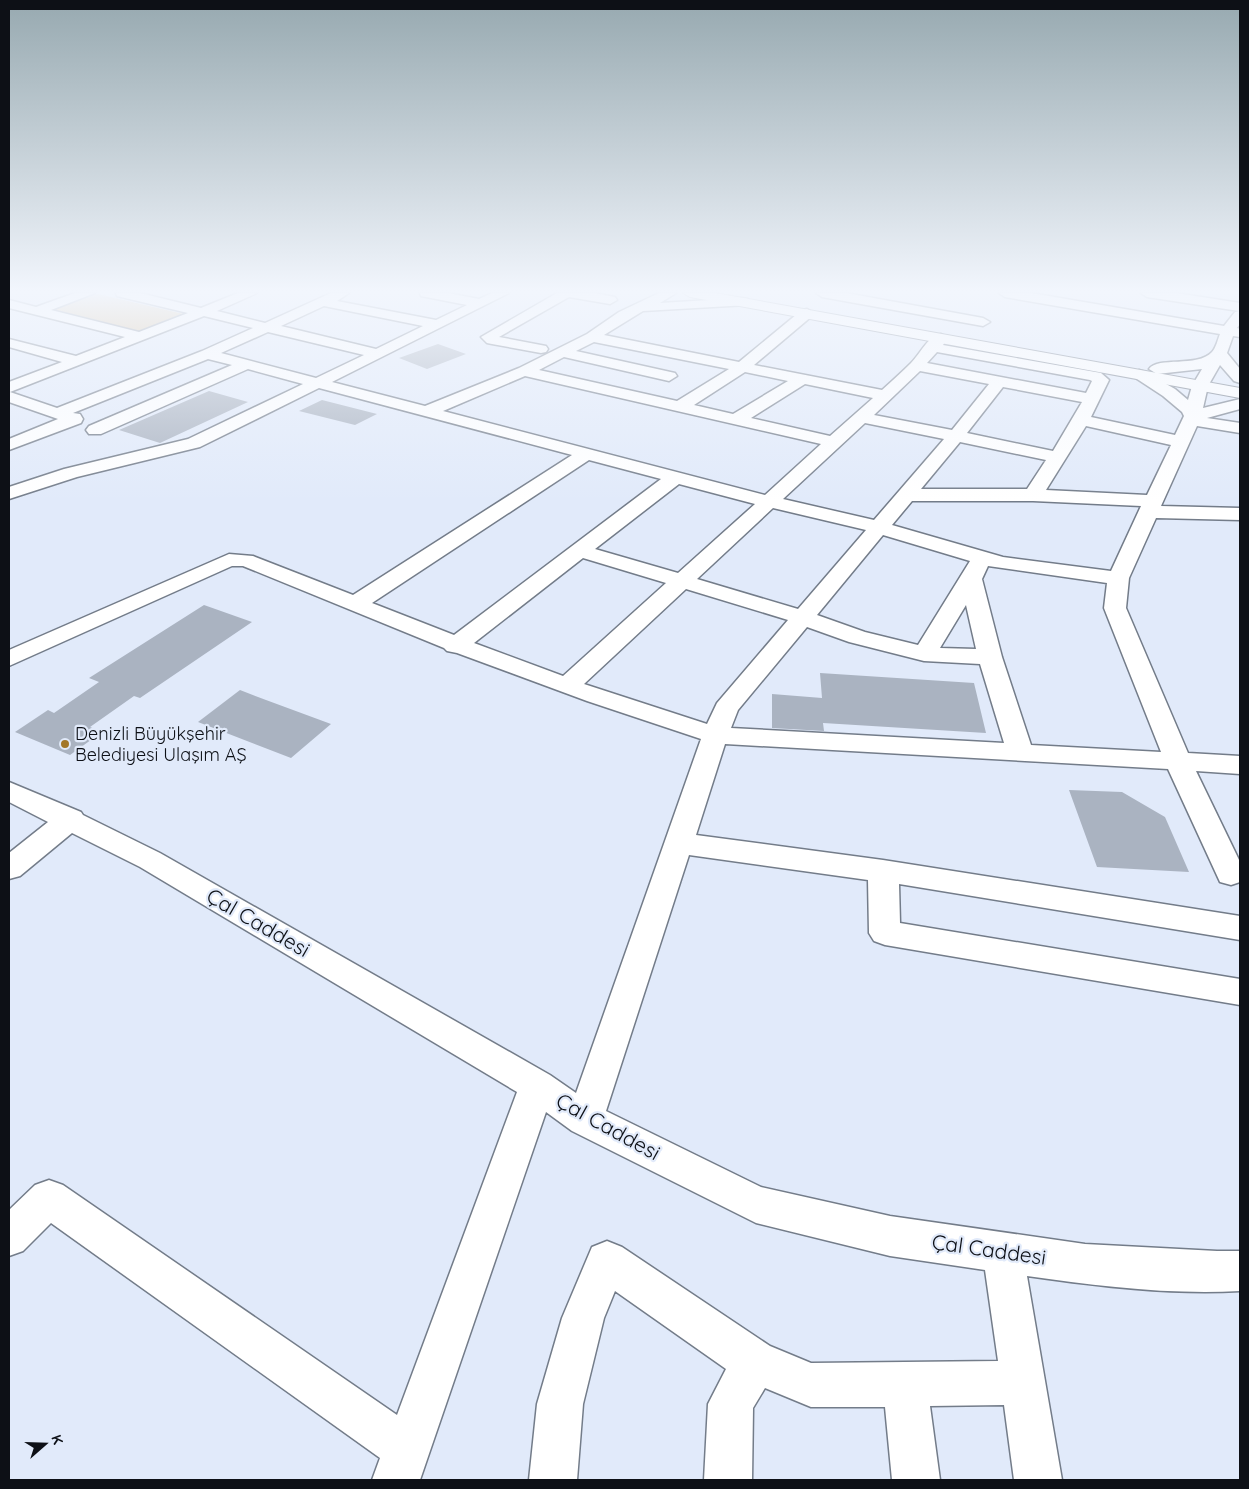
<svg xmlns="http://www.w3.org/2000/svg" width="1249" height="1489" font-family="Quicksand,sans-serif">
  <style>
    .green { fill: #d6ba8d }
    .building { fill: #aab3c1 }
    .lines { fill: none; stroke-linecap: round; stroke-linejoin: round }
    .minor-casing { stroke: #737c89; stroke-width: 3 }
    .major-casing { stroke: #737c89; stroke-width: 2 }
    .minor { fill: #fff; fill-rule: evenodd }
    .major { fill: #fff; fill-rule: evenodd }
    .poi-dot { fill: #a37728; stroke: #e1eafa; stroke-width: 2 }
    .labels { text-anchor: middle; stroke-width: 4.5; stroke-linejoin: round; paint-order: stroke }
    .poi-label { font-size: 18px; fill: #0d1016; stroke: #e1eafa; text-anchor: start }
    .near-street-label { font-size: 21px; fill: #0d1016; stroke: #e1eafa }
  </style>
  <rect width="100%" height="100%" fill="#e1eafa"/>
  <path class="green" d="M98 294 184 314 140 332 50 309Z"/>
  <path class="building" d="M438 344 466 354 427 369 399 358Z
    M209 391 248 402 160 443 119 430Z
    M322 400 377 414 355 425 299 411Z
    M204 605 252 622 140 698 134 696 90 727 102 732 70 755 15 732 48 710 54 713 99 682 89 678Z
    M820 673 974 683 986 733 823 723 824 731 772 728V694L822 698Z
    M240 690 266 700 331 724 291 758 198 722Z
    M1069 790 1122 792 1165 817 1189 872 1097 867Z"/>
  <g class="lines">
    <defs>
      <path id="minor" d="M75 293H95L51 310 139 332 188 313 117 296 116 293H140L201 308 238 293H257L217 311 265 323 331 293H349L337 301 436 320 467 305 421 296 420 293H448L479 299 492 293H509L332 382 425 406 519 368 587 334 619 312 659 293H676L660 303 743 298 748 299 750 302 748 305 643 311 604 335 739 362 802 310 807 309 814 313 812 316 754 365 882 390C892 381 902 372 911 363 921 353 927 337 941 334L948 338 943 345 1101 373 1109 380 1091 417 1175 435 1184 416 1182 412 1163 396 1131 375 1139 370 1145 372 1175 389 1188 400 1192 386 1202 369 1157 374 1149 369C1158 356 1197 368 1212 352 1216 348 1218 339 1220 334L1005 297 999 293H1031L1224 326 1235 312 1239 311 1147 297 1141 293H1176L1240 303V324L1237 328 1240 329V337L1233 336 1227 353 1240 369V383L1234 381 1220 365 1208 386 1203 408 1240 399V409L1207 418 1240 423V433L1197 426 1161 506 1240 508V520L1156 518 1129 578 1126 608 1188 753 1240 756V774L1196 771 1240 862V882L1231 885 1220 882 1168 769 725 744 696 835 883 860 1240 916V940L899 884 900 923 1240 979V1005L885 945 874 941 869 933 868 880 689 855 606 1111 761 1187 890 1216 1085 1244 1217 1251H1240V1291C1170 1295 1097 1286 1027 1276L1062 1480H1014L1004 1405 930 1406 940 1480H892L885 1407H811L765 1388 753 1408 752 1480H704L708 1404 726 1369 615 1291 604 1318 583 1404 577 1480H529L537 1404 562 1318 592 1247 607 1241 622 1247 770 1346 811 1363 998 1361 985 1270 890 1256 756 1223 572 1131 546 1112 420 1480H372L380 1458 51 1223 23 1251 9 1256V1210L35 1185 49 1180 63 1185 397 1415 517 1092 140 867 72 833 20 876 9 879V853L48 822 9 802V782L81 812 83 815 160 853 550 1075 576 1093 701 739 587 701 457 653 447 651 444 648 243 566H232L9 666V650L229 554 253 556 353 595 572 455 319 388 200 447 77 477 9 499V487L64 469 188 439 303 384 248 369 101 434H89L86 430 89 426 232 365 208 359 73 413 80 414 83 419 81 423 9 450V439L58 419 9 402V382L62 362 9 347V339L76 356 125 337 9 308V300L36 307ZM324 306 423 326 376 349 281 326ZM204 316 253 328 202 351 57 408 10 392ZM268 332 364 355 316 378 221 353ZM594 342 729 369 677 401 539 370 564 357 669 381 677 376 675 373 576 351ZM937 352 1090 380 1092 381 1086 393 927 363ZM920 371 989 384 952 430 874 415ZM745 372 788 381 733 414 694 405ZM525 376 821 444 765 495 443 411ZM805 384 873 398 830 436 751 418ZM1003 387 1082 402 1053 451 967 433ZM865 423 944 439 874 520 783 499ZM1086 426 1171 445 1147 495 1046 490ZM960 442 1046 460 1027 489H921ZM589 460 661 479 454 635 372 603ZM679 484 755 504 678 573 595 549ZM912 501H1033L1141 506 1111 571 1003 557 892 525ZM773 508 866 530 798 609 697 579ZM883 535 970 561 918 645 865 632 817 615ZM583 558 666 583 563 676 474 643ZM988 566 1107 583 1104 608 1161 752 1031 745 1002 657 982 579ZM686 589 788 620 717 703 707 724 584 684ZM966 605 976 649 940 648ZM807 627 849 642 924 661 980 664 1004 743 731 728 738 710Z
        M557 293H594L615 297 617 300 610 304 569 297 499 337 546 346 548 349 546 352 541 353 492 344 487 343 481 337Z
        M816 293H846L983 318 990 322 983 326 822 297Z"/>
      <path id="major" d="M683 293H715L1240 388V398L690 297Z"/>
    </defs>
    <use href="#minor" class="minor-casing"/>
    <use href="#major" class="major-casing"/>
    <use href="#minor" class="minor"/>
    <use href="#major" class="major"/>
  </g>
  <linearGradient id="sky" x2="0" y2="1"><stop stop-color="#97a9b0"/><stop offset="0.58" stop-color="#f2f6fd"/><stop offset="1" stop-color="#f2f6fd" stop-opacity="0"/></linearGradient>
  <rect width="1249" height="502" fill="url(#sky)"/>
  <circle class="poi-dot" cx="65" cy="744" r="5"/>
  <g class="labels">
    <g class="poi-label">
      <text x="75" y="740">Denizli Büyükşehir<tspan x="75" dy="21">Belediyesi Ulaşım AŞ</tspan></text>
    </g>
    <g class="near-street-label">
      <text transform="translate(258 923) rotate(30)" y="7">Çal Caddesi</text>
      <text transform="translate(608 1127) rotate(29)" y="7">Çal Caddesi</text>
      <text transform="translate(989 1250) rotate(8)" y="7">Çal Caddesi</text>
    </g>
  </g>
  <rect width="1249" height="1489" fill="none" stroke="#0d1016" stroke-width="20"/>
  <g transform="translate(45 1444) rotate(70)" stroke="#e1eafa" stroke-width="4" paint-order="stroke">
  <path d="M0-4L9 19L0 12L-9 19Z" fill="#0d1016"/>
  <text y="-8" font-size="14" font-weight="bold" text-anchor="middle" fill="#0d1016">K</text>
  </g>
</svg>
